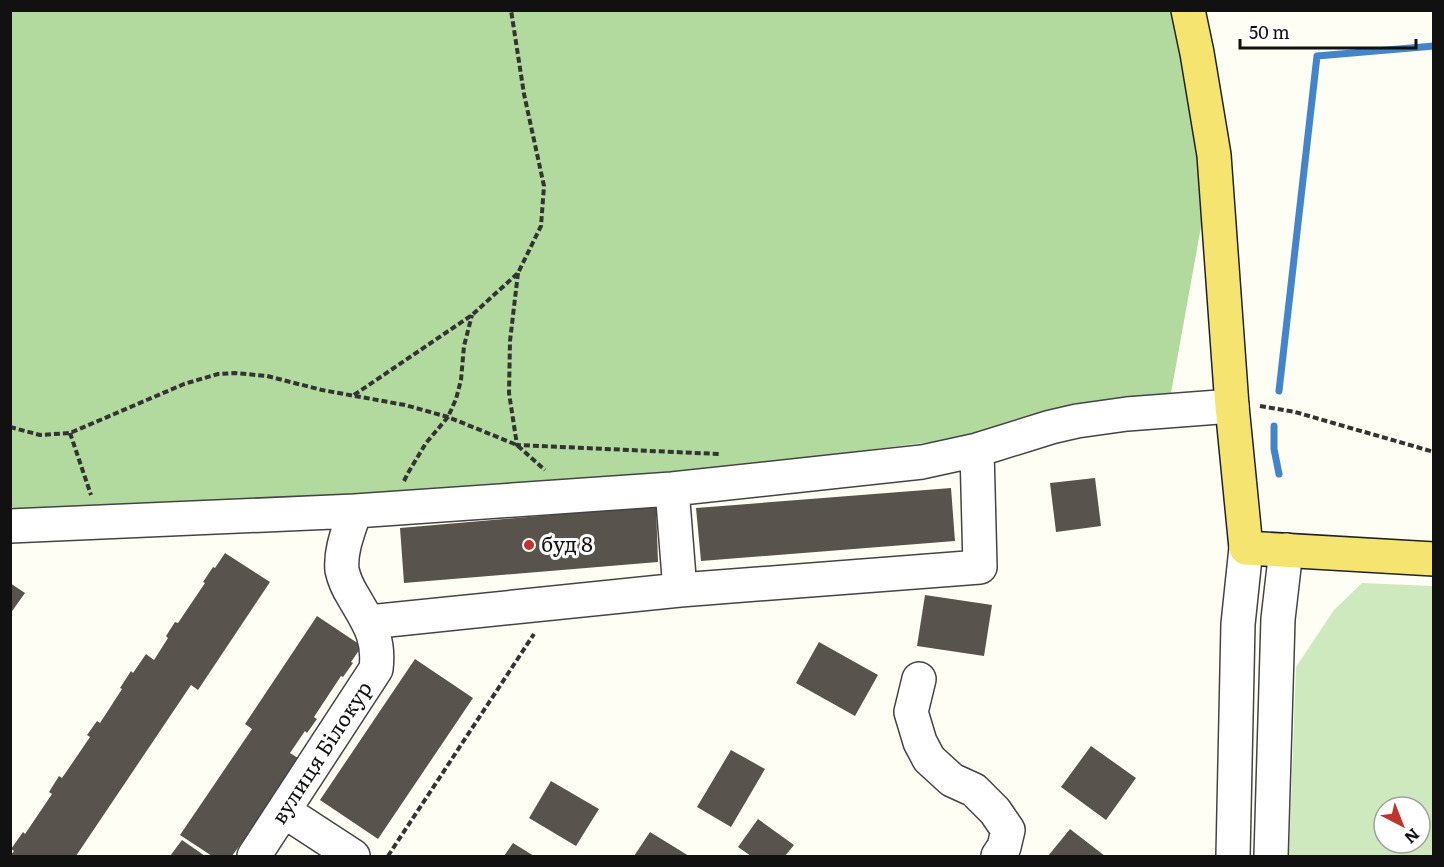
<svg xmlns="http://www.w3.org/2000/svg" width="1444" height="867" font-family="Literata,serif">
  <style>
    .green { fill: #cfe9be; fill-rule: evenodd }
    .forest { fill: #b2da9e }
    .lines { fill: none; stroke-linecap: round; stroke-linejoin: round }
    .stream { stroke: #4384ca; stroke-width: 7 }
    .building { fill: #59534d }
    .minor-casing { stroke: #444; stroke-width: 36 }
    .major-casing { stroke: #222; stroke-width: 36 }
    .path { stroke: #333; stroke-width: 4; stroke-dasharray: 6 3; stroke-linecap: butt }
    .minor { stroke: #fff; stroke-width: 33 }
    .major { stroke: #f5e46f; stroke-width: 33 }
    .poi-dot { fill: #bf352b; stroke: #fff; stroke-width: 2 }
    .labels { text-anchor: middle; stroke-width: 6; stroke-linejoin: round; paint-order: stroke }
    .poi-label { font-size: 21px; fill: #111; stroke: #fff; text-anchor: start }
    .street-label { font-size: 21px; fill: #111; stroke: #fff }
  </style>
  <rect width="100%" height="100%" fill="#fffef5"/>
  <path class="green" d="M1362 583 1433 586V856H1289L1296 667 1334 610ZM1384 807H1420V843H1384Z"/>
  <path class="forest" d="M10 11H1188L1214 155 1171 393 1066 409 963 438 717 469 375 496 11 512Z"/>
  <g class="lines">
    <path class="stream" d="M1279 391 1317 56 1434 46
      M1274 426V449L1279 474"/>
  </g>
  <path class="building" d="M1095 478 1101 526 1056 532 1050 483Z
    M951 488 955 541 701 561 696 508Z
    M656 506 658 562 404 583 400 528Z
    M225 553 270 582 198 690 191 685 76 856H10L14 851 11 849 23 832 25 834 52 794 49 792 59 776 62 778 73 762 90 737 87 735 97 721 100 723 122 689 120 688 131 671 133 673 146 654 154 660 168 638 166 636 175 622 178 623 205 583 203 582 213 567 215 568Z
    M10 583 25 593 10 614Z
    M925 595 992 605 984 656 917 646Z
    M317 616 362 646 351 662 353 663 343 677 341 676 314 717 317 719 307 733 305 731 290 753 298 758 286 776 288 778 277 795 275 793 253 826 255 829 246 843 243 841 232 856H212L180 835 252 729 245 724Z
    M819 642 878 675 855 716 796 683Z
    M415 659 473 698 378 839 320 800Z
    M1091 746 1136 778 1106 820 1061 787Z
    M731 750 765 769 731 827 697 807Z
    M551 781 599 809 576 846 529 818Z
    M758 819 794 845 785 856H751L738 847Z
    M1070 829 1105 856H1048Z
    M650 832 689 856H634Z
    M182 840 205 856H170Z
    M513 843 534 856H504Z"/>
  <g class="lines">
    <defs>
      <path id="minor" d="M672 489 680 590
        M10 526 355 511 672 489 922 462 977 450 1051 427 1077 421 1127 414 1232 406
        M369 622 680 590 980 567 977 450
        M919 679 911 712 920 742 929 759 952 780 974 790 995 811 1008 830 1004 847 998 856
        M284 811 353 856
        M254 856 376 669C380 637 368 622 353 596 348 588 344 579 342 570 340 550 349 530 355 511
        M1233 856 1238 624 1246 548
        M1271 856 1278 619 1286 550"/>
      <path id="major" d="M1188 10 1197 53 1214 155 1232 406 1246 548 1434 559"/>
    </defs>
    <use href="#minor" class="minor-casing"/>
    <use href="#major" class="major-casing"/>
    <path class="path" d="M518 273 510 341 509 393 517 445 719 454
      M354 395 472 315 518 273 541 226 544 186 524 94 511 10
      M1260 406 1295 412 1434 452
      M10 427 40 435 70 433 184 384 218 374 235 373 267 376 322 390 405 405 448 417 517 445 545 470
      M70 433 91 495
      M404 481 408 473 426 443 448 417 456 399 461 380 464 346 472 315
      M388 856 534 634"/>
    <use href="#minor" class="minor"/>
    <use href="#major" class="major"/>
  </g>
  <circle class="poi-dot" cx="529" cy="545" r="6"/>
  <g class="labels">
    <g class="poi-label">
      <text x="541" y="552">буд 8</text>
    </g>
    <g class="street-label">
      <text transform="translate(322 753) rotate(-57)" y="7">вулиця Білокур</text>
    </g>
  </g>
  <rect width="1444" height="867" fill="none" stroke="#111111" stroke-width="24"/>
  <g transform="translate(1402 825) rotate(138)"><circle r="28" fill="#ffffff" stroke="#a0a0a0" stroke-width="1.5"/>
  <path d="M0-4.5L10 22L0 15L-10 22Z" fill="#bf352b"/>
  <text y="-9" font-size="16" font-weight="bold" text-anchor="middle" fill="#111111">N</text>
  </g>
  <path d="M1240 39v9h176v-9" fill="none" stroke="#111111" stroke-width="3"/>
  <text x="1249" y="39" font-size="18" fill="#111111" stroke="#ffffff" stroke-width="4.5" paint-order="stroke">50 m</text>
</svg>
